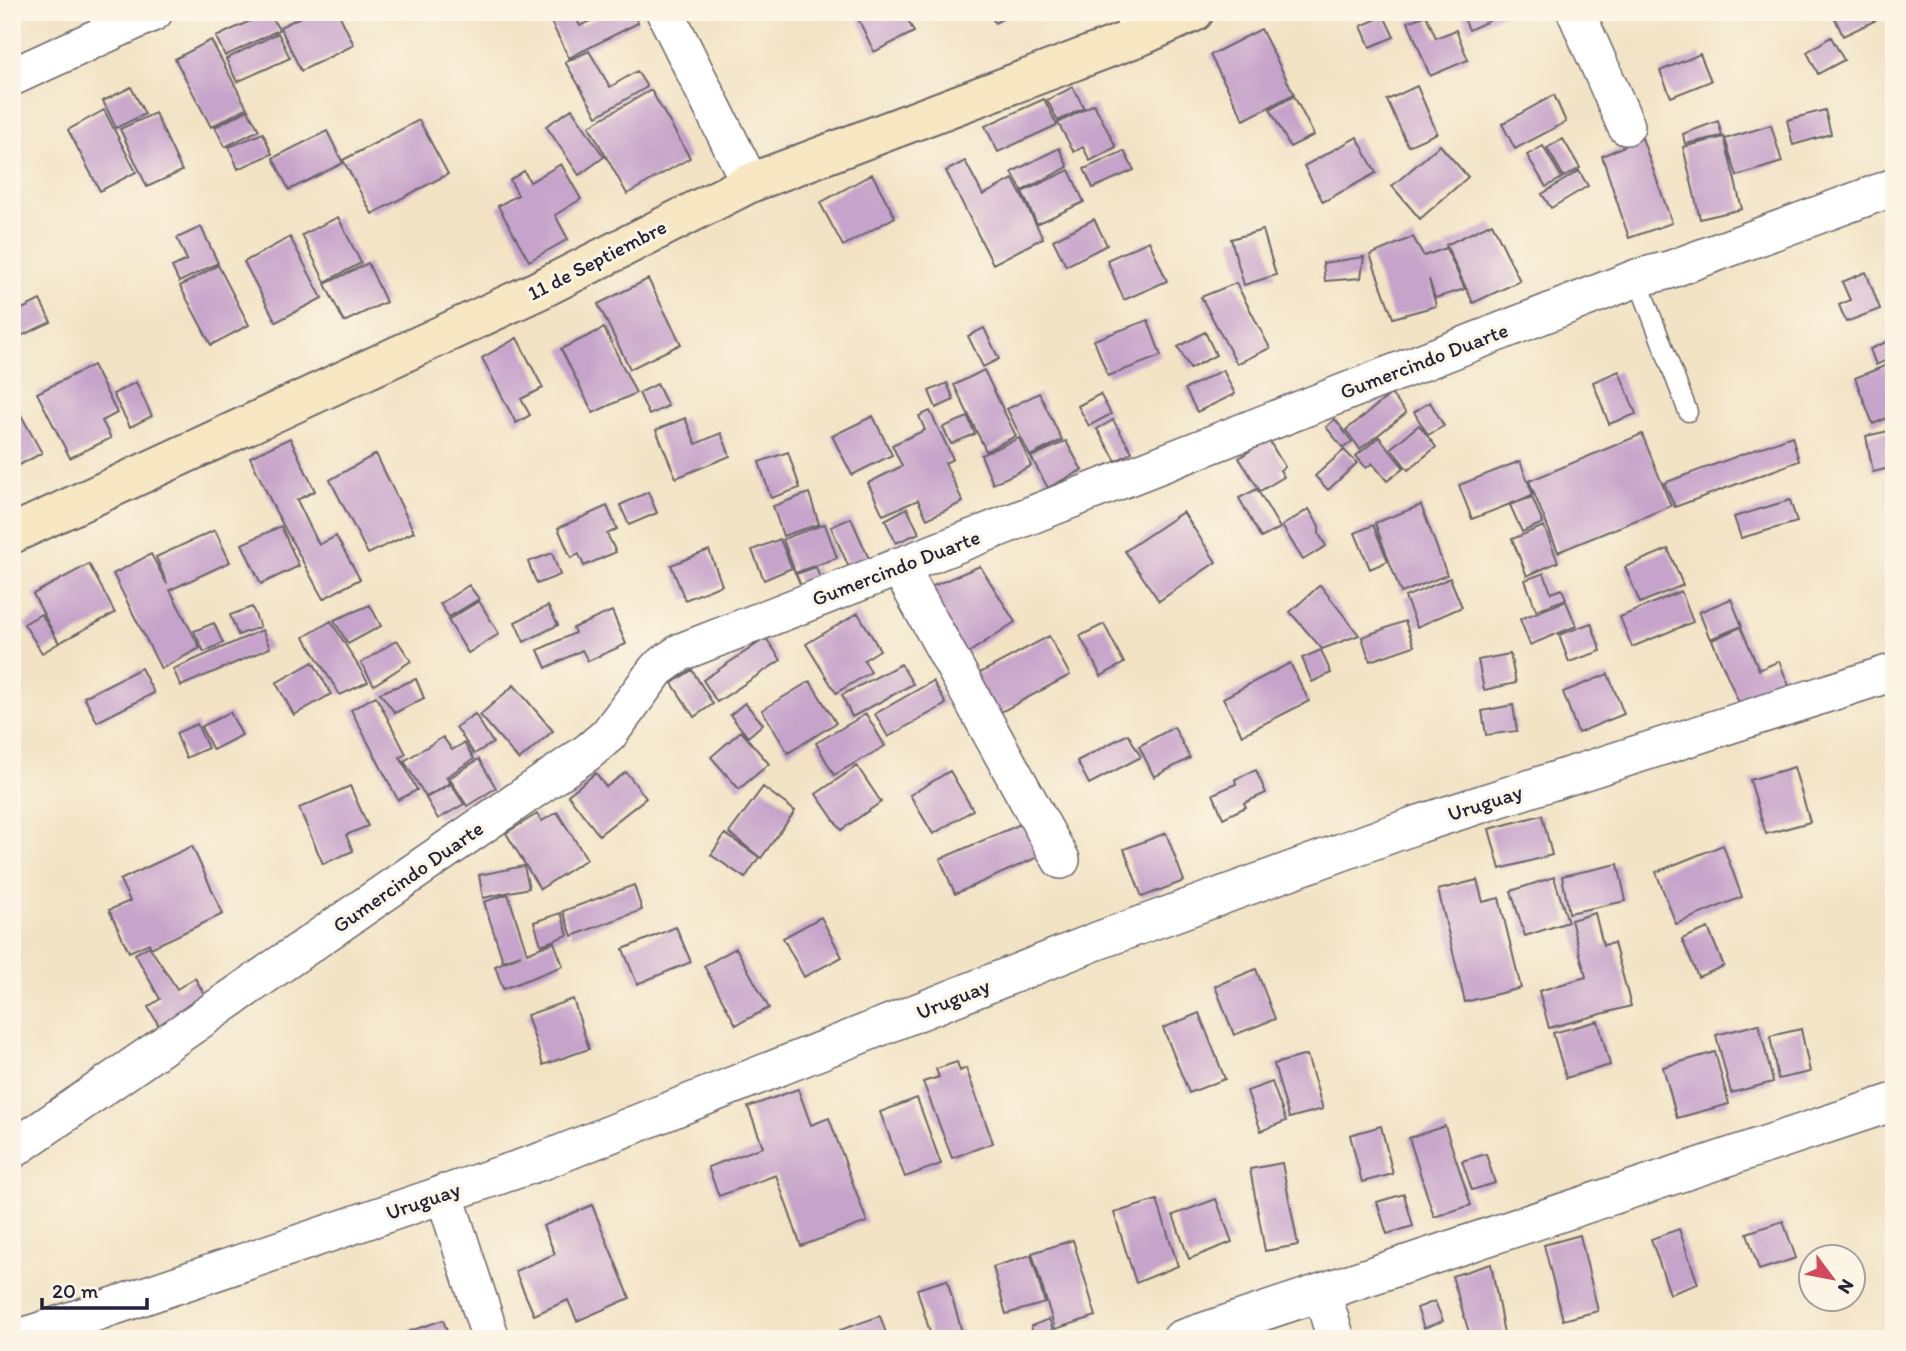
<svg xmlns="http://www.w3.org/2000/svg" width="1906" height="1351" font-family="Itim,sans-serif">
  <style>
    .building { fill: #c6a3ca }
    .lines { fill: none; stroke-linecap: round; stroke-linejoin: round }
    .lane-casing { stroke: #6b666b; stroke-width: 21 }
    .street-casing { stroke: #6b666b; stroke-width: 40 }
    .secondary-casing { stroke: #6b666b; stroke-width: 42 }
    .lane { stroke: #fff; stroke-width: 18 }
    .street { stroke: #fff; stroke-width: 37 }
    .secondary { stroke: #f7e8c3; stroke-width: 38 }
    .labels { text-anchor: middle; stroke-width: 6; stroke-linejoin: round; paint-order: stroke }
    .street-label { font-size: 21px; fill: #22223b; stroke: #fcf5e5 }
  </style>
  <rect width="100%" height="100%" fill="#fcf5e5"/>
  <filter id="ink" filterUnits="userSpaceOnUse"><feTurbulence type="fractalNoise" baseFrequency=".0143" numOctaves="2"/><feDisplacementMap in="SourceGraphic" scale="14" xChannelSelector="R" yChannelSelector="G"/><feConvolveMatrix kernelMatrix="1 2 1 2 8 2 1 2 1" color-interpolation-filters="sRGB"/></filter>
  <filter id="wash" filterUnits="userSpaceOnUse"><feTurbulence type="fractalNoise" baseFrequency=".00686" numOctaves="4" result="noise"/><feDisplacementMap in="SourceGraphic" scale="28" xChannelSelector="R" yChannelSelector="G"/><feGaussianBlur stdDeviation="1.57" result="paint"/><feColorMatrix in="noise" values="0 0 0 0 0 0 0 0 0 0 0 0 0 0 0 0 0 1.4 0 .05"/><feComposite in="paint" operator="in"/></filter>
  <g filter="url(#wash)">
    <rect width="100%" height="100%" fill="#f2e3c5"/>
    <g id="blocks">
      <path class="building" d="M269 12 279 30 225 56 216 37Z
        M311 12H338L354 45 301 71 280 27Z
        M546 12H573L580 26 602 15 600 12H632L638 23 569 58Z
        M855 12H904L914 32 874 52Z
        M989 12H1015L995 23Z
        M1461 12H1508L1469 30Z
        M1832 12H1893L1843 36Z
        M1426 15 1436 38 1456 30 1468 60 1430 76 1408 22Z
        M1384 16 1394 37 1370 47 1361 26Z
        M1261 29 1294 94 1244 120 1210 55Z
        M278 33 290 58 237 82 226 59Z
        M1831 37 1844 60 1818 74 1807 52Z
        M211 40 247 108 211 127 175 59Z
        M589 51 610 87 637 71 647 87 597 116 565 62Z
        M1700 54 1711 81 1671 97 1660 71Z
        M1417 86 1437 133 1408 146 1387 100Z
        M131 87 145 114 116 128 103 101Z
        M1073 87 1084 108 1058 121 1047 100Z
        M651 90 690 158 627 194 589 126Z
        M1554 95 1566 122 1515 149 1502 124Z
        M1294 96 1314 135 1290 147 1270 109Z
        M1044 99 1057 125 998 152 985 126Z
        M1094 104 1116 147 1090 161 1083 147 1074 152 1058 123Z
        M572 109 604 157 579 175 546 126Z
        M104 110 136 172 100 191 68 130Z
        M248 110 259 130 225 147 215 127Z
        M1825 110 1831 134 1793 145 1787 120Z
        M155 113 182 171 147 187 120 129Z
        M419 120 448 174 372 214 343 160Z
        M1718 121 1722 136 1685 144 1683 134Z
        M1771 125 1782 162 1737 176 1725 139Z
        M327 131 343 163 289 190 273 158Z
        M263 133 272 154 238 169 229 147Z
        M1357 137 1376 173 1323 202 1304 166Z
        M1724 137 1742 209 1700 219 1683 147Z
        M1642 138 1672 223 1629 238 1602 156Z
        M1563 139 1580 168 1564 177 1547 148Z
        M1440 145 1468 177 1420 219 1392 186Z
        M1543 146 1562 178 1546 187 1527 155Z
        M1059 148 1068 167 1022 191 1012 172Z
        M1124 151 1134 170 1093 188 1084 169Z
        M965 161 983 195 1013 179 1043 238 993 264 946 171Z
        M561 164 581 199 555 215 568 239 529 261 498 206 518 195 510 180 524 171 530 182Z
        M1069 170 1084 202 1037 224 1022 192Z
        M1579 171 1588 186 1551 208 1542 194Z
        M872 174 895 217 843 246 820 203Z
        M338 217 361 263 325 282 302 235Z
        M1094 219 1107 245 1066 266 1053 240Z
        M1492 223 1520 281 1473 303 1446 245Z
        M201 227 218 263 179 282 172 267 187 260 177 238Z
        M1263 230 1276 275 1244 285 1231 239Z
        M290 237 322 298 276 322 244 262Z
        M1413 237 1424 256 1446 248 1465 289 1435 298 1429 279 1436 306 1393 318 1370 255Z
        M1149 241 1167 281 1124 300 1107 260Z
        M1364 257 1361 278 1325 281 1323 263Z
        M368 263 386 302 344 322 325 284Z
        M218 265 249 325 211 345 180 286Z
        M1866 272 1880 309 1846 322 1839 305 1850 300 1842 282Z
        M648 279 681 344 630 369 598 304Z
        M1236 283 1270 348 1237 364 1201 297Z
        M40 300 51 322 21 336 12 314Z
        M1148 320 1161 356 1108 376 1094 340Z
        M604 328 636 393 593 413 561 349Z
        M984 328 999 359 983 367 968 336Z
        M1205 332 1216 355 1190 369 1178 347Z
        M517 338 543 388 521 399 530 415 516 423 482 358Z
        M1891 340 1894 357 1876 365 1870 349Z
        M1894 362V415L1873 424 1855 378Z
        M93 365 117 413 102 421 111 438 70 458 37 393Z
        M984 370 1016 436 986 451 954 385Z
        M1223 370 1235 394 1197 412 1185 389Z
        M1619 371 1636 414 1609 424 1593 382Z
        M136 382 152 416 130 427 113 394Z
        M947 383 954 400 936 408 929 391Z
        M657 384 668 406 649 415 639 393Z
        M1039 393 1062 440 1030 456 1007 409Z
        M1100 394 1111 414 1089 426 1078 406Z
        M1391 394 1406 413 1360 449 1346 430Z
        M12 399 42 453 12 469Z
        M1430 402 1444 426 1428 435 1414 412Z
        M930 411 953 459 945 463 963 502 927 519 918 500 883 515 868 483 902 466 892 445 925 430 919 416Z
        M873 416 892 455 852 475 832 436Z
        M968 417 975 434 951 444 943 427Z
        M685 418 696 444 721 433 730 456 676 478 656 430Z
        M1335 419 1352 442 1343 448 1326 427Z
        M1113 420 1132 452 1116 461 1097 429Z
        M1419 425 1436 447 1408 470 1391 448Z
        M1893 430 1894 467 1873 472 1866 436Z
        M1642 434 1671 506 1558 552 1529 481Z
        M1792 436 1799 461 1675 507 1664 483Z
        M1379 437 1404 468 1387 481 1372 463 1366 468 1356 456Z
        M290 438 315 491 297 500 319 545 336 536 360 579 323 599 275 510 250 457Z
        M1019 438 1031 466 993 484 981 455Z
        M1268 439 1285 467 1280 470 1284 477 1260 491 1239 458Z
        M1066 441 1082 470 1048 488 1031 457Z
        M1344 450 1357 463 1328 490 1315 476Z
        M788 452 800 488 771 498 759 462Z
        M376 454 414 532 368 554 330 480Z
        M1520 461 1533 495 1472 519 1459 485Z
        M1257 489 1280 528 1261 538 1239 498Z
        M648 492 657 513 629 525 620 505Z
        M809 493 819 524 783 536 773 506Z
        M1532 497 1543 523 1522 532 1510 505Z
        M1790 500 1797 522 1741 538 1734 517Z
        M1421 505 1447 575 1401 593 1375 523Z
        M607 506 617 529 607 534 616 552 584 566 579 554 571 558 558 528Z
        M907 508 919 533 896 543 885 520Z
        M1309 509 1319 526V534L1326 546 1303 560 1282 526Z
        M1183 512 1216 562 1159 601 1125 551Z
        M851 518 870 561 850 570 831 527Z
        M825 524 837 558 795 573 783 539Z
        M1373 525 1388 561 1370 569 1355 533Z
        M281 526 299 566 261 584 242 544Z
        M1544 526 1558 562 1527 576 1512 539Z
        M215 530 230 562 170 590 200 648 161 669 113 574 151 554 167 584 156 557Z
        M780 539 792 568 764 580 752 550Z
        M1668 549 1683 585 1640 603 1625 567Z
        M709 550 722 585 685 600 671 565Z
        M552 553 560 575 537 584 528 562Z
        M89 564 115 613 59 643 33 594Z
        M980 566 1015 622 959 659 921 591Z
        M816 567 822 584 803 591 796 574Z
        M1544 573 1551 593 1562 589 1566 599 1536 610 1525 580Z
        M1450 578 1462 607 1417 627 1405 597Z
        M469 585 479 599 449 617 440 604Z
        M1320 585 1359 635 1322 649 1290 612Z
        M1681 591 1693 622 1632 647 1620 617Z
        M1731 599 1742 626 1710 639 1699 612Z
        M479 601 499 634 468 653 448 620Z
        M1566 601 1576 626 1530 645 1520 619Z
        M370 605 381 626 348 644 334 620Z
        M548 606 558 625 524 642 515 622Z
        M252 607 260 627 238 635 230 615Z
        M612 611 626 644 588 661 582 650 546 668 538 650 575 633 573 628Z
        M858 613 880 650 864 660 871 672 836 693 806 644Z
        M41 614 59 643 42 653 24 624Z
        M331 621 368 682 340 695 304 637Z
        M1405 621 1414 646 1370 661 1362 637Z
        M214 623 223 643 204 652 194 631Z
        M1591 623 1601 651 1569 662 1559 635Z
        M1104 624 1124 663 1101 676 1080 636Z
        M1741 627 1759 670 1779 661 1793 696 1744 715 1712 640Z
        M262 630 270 648 181 686 173 669Z
        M1049 636 1070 675 986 720 965 681Z
        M766 638 781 660 717 702 703 680Z
        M397 640 411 661 374 685 361 663Z
        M1321 650 1331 673 1312 682 1302 658Z
        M1510 654 1516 683 1484 690 1478 660Z
        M313 662 331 694 294 715 276 683Z
        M1290 663 1309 701 1242 735 1223 698Z
        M901 664 913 684 852 717 842 695Z
        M141 668 154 693 97 722 84 697Z
        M692 670 713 704 694 717 672 683Z
        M1608 674 1624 714 1578 733 1563 692Z
        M416 679 424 698 395 713 380 693Z
        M810 681 836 723 788 753 762 710Z
        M933 681 946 704 888 737 875 714Z
        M514 685 553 731 519 760 480 715Z
        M376 696 406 754 400 757 417 790 398 800 351 710Z
        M745 703 763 724 748 737 730 715Z
        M1513 705 1517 731 1486 735 1482 711Z
        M230 712 242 735 213 750 201 727Z
        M475 714 493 743 474 754 456 727Z
        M866 714 885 746 834 775 816 743Z
        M197 724 208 748 186 758 176 733Z
        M1174 727 1190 758 1154 777 1139 746Z
        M741 731 769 764 739 789 711 757Z
        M1128 734 1141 757 1089 784 1077 761Z
        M443 737 452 750 464 743 474 759 446 777 450 783 426 797 404 761Z
        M479 759 496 788 467 806 449 778Z
        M857 766 881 802 841 830 816 794Z
        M1794 767 1810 822 1766 834 1750 780Z
        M1256 770 1266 793 1244 803 1246 807 1223 818 1213 794 1236 784 1235 779Z
        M950 771 973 810 933 834 910 795Z
        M626 772 646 798 599 835 568 795 596 773 606 787Z
        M451 784 464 804 438 819 426 798Z
        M350 786 368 826 346 835 353 851 323 864 299 808Z
        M763 787 795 811 761 858 729 833Z
        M557 812 587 859 540 889 506 833 537 814 542 821Z
        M1542 815 1552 855 1500 869 1489 829Z
        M1023 823 1038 857 955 894 940 859Z
        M1166 833 1184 881 1142 897 1124 849Z
        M725 834 759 857 745 878 711 855Z
        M1723 845 1742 897 1676 924 1656 872Z
        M192 846 223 914 151 948 149 943 129 952 109 910 130 901 120 880Z
        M1618 864 1626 901 1569 913 1562 876Z
        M524 866 529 888 483 898 479 875Z
        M1554 877 1568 922 1525 936 1511 891Z
        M1477 880 1483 902 1499 898 1521 988 1465 1002 1438 890Z
        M634 885 642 910 572 936 563 911Z
        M508 894 527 953 554 942 563 966 503 989 495 966 521 955 503 961 484 902Z
        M561 913 568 935 541 945 534 922Z
        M1595 913 1603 945 1614 943 1631 1006 1549 1028 1539 991 1586 977 1571 920Z
        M821 917 842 957 804 977 783 938Z
        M676 927 691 962 637 984 623 949Z
        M1708 928 1724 966 1698 977 1682 939Z
        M149 946 177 989 195 978 208 1001 161 1029 148 1007 160 999 135 954Z
        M736 948 769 1008 736 1025 704 966Z
        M1256 969 1275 1019 1234 1035 1215 986Z
        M573 999 589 1049 543 1065 527 1015Z
        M1199 1013 1225 1079 1189 1093 1163 1028Z
        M1598 1021 1610 1065 1566 1078 1553 1033Z
        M1759 1024 1773 1082 1731 1093 1716 1035Z
        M1801 1029 1810 1072 1778 1079 1770 1036Z
        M1715 1052 1729 1104 1677 1118 1663 1067Z
        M1307 1055 1323 1109 1289 1118 1274 1064Z
        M957 1062 960 1071 966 1068 993 1143 952 1158 923 1082 939 1077 936 1069Z
        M1272 1082 1286 1121 1261 1131 1247 1091Z
        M798 1089 811 1125 829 1118 867 1222 801 1246 776 1175 719 1196 708 1167 763 1147 748 1107Z
        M917 1098 941 1164 905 1177 880 1112Z
        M1381 1126 1393 1174 1362 1182 1350 1135Z
        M1445 1126 1471 1205 1434 1217 1409 1138Z
        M1486 1154 1495 1183 1472 1190 1462 1161Z
        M1282 1163 1298 1245 1265 1251 1250 1169Z
        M1404 1194 1413 1226 1387 1234 1377 1202Z
        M1216 1199 1232 1242 1189 1259 1173 1215Z
        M1157 1200 1178 1266 1136 1283 1114 1213Z
        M592 1205 630 1298 577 1321 568 1300 534 1315 515 1271 555 1254 543 1226Z
        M1783 1221 1796 1258 1759 1270 1747 1233Z
        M1679 1229 1698 1284 1670 1294 1651 1239Z
        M1580 1235 1598 1311 1563 1320 1544 1245Z
        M1073 1240 1096 1316 1055 1329 1032 1253Z
        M1031 1255 1045 1303 1006 1314 993 1267Z
        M1491 1264 1505 1339H1471L1452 1276Z
        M947 1280 964 1339H932L917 1289Z
        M1435 1301 1443 1321 1424 1328 1417 1308Z
        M880 1316 888 1339H843L840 1330Z
        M1049 1319 1056 1339H1035L1031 1326Z
        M443 1320 450 1339H389V1338Z"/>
    </g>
  </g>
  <g filter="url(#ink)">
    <use href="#blocks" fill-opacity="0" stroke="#6b666b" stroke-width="2"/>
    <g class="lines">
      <defs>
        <path id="lane" d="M1637 278 1688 412"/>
        <path id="street" d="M665 12 750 183
          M1132 12 1143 35
          M1576 12 1626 126
          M12 77 154 12
          M899 566 1061 860
          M12 1150 588 752 608 735 657 669 681 652 1637 278 1669 270 1894 187
          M444 1193 491 1339
          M1322 1293 1336 1339
          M17 1339 545 1160 1097 941 1416 825 1894 672
          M1181 1339 1894 1102"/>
        <path id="secondary" d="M12 534 537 291 750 183 1143 35 1194 12"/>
      </defs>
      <use href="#lane" class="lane-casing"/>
      <use href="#street" class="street-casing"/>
      <use href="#secondary" class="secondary-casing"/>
      <use href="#lane" class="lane"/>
      <use href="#street" class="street"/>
      <use href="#secondary" class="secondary"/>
    </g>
  </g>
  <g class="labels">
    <g class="street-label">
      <text transform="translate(597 260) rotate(-27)" y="7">11 de Septiembre</text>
      <text transform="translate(1424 361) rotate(-21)" y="7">Gumercindo Duarte</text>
      <text transform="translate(896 568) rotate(-21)" y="7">Gumercindo Duarte</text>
      <text transform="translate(1485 803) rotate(-18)" y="7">Uruguay</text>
      <text transform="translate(408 877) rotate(-35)" y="7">Gumercindo Duarte</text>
      <text transform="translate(953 999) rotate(-22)" y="7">Uruguay</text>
      <text transform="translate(423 1201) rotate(-19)" y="7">Uruguay</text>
    </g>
  </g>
  <rect width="1906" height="1351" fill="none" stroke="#fcf5e5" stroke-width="42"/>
  <g transform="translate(1832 1278) rotate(122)"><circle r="33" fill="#fcf5e5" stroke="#a5a1a1" stroke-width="2"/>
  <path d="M0-5L12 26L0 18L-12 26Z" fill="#d1495b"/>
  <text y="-10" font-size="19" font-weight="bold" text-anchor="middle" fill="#22223b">N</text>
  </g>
  <path d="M42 1298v10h105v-10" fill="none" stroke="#22223b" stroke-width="3.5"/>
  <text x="52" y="1298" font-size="21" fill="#22223b" stroke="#fcf5e5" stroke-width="5" paint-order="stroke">20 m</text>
</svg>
